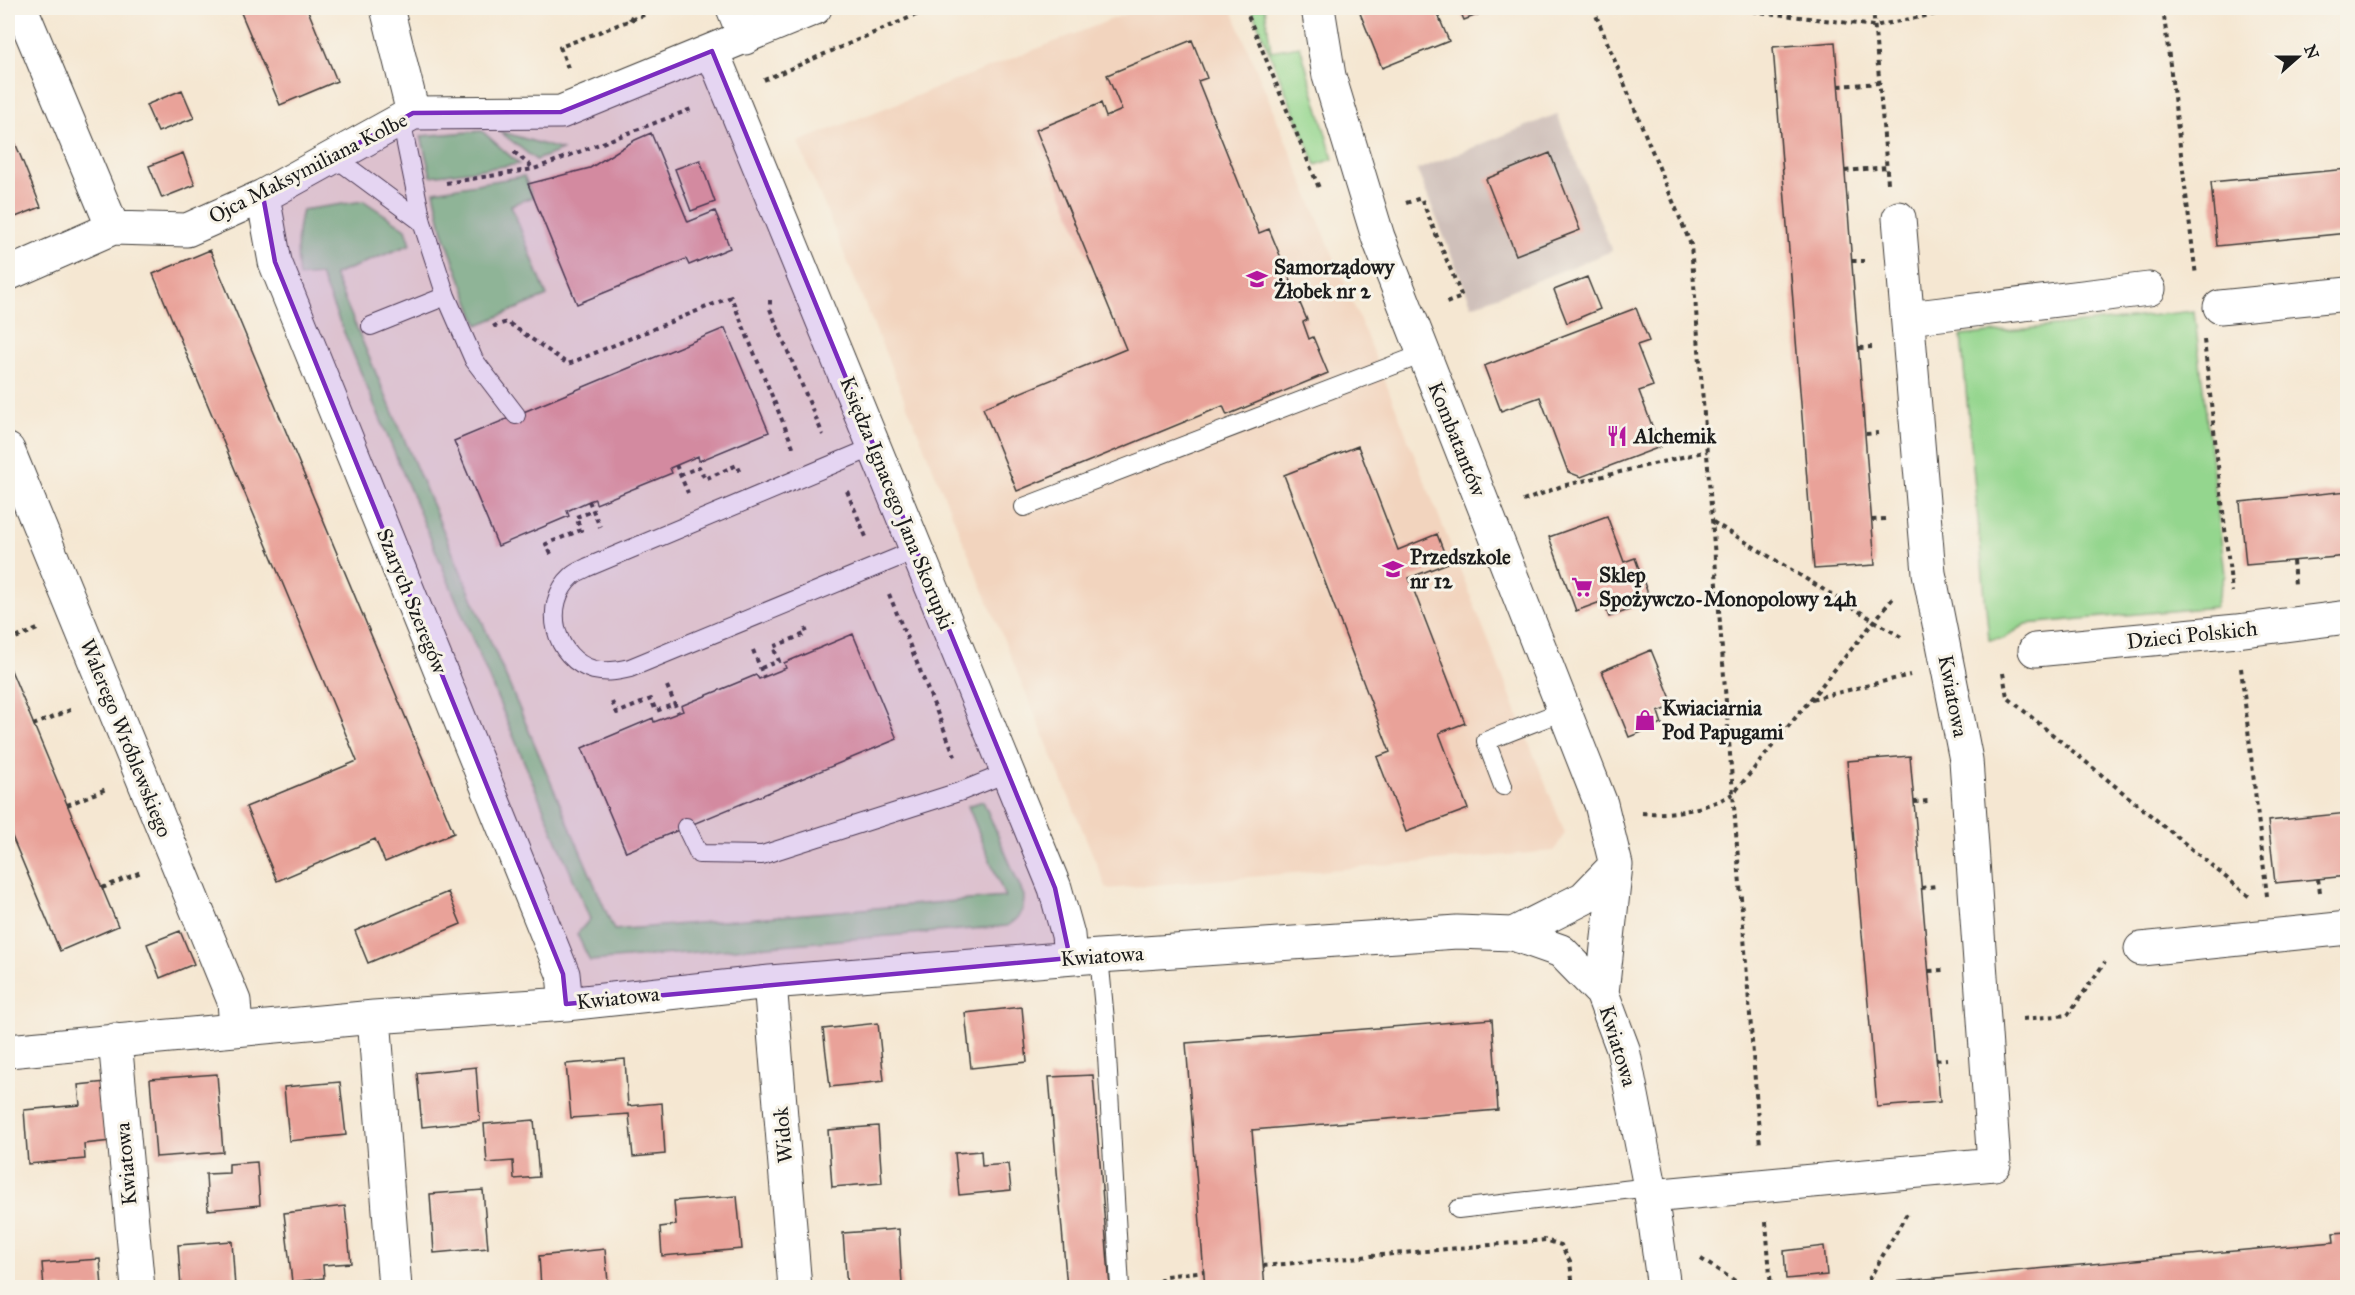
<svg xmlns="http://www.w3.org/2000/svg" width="2355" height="1295" font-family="'IM FELL Great Primer',serif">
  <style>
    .built { fill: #f2d4be }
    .industrial { fill: #cfc0ba }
    .green { fill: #94d68e; stroke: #587955; stroke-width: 1.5 }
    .building { fill: #e9a299 }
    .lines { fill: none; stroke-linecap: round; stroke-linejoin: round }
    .lane-casing { stroke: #3d3a37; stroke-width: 20 }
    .street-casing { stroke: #3d3a37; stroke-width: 35 }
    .path { stroke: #3d3a37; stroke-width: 4; stroke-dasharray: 4.5 4.5; stroke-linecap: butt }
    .lane { stroke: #fff; stroke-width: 18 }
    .street { stroke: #fff; stroke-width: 33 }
    .marked { fill: #7b2cbf; fill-opacity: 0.2; stroke: #7b2cbf; stroke-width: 4.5; stroke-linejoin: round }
    .labels { text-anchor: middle; stroke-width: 6; stroke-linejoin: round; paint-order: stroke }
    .street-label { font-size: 21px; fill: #1c1c1c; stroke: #f7f3e8 }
    .poi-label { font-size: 21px; font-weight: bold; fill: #1c1c1c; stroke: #f7f3e8; text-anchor: start }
  </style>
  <rect width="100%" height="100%" fill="#f7f3e8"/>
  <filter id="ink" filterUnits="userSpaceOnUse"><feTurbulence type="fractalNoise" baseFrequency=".0167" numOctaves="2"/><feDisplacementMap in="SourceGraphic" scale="12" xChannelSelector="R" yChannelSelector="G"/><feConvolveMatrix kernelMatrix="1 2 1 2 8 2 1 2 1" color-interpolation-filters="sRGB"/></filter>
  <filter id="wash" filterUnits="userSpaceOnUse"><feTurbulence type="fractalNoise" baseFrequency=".008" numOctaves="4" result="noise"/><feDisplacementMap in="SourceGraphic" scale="24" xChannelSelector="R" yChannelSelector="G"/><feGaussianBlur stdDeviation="1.35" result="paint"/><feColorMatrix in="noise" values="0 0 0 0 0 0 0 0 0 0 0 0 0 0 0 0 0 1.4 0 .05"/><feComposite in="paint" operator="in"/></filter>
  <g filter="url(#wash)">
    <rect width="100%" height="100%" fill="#f5e7d2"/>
    <path class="built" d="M1141 8H1231L1381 371 1565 833 1554 851 1107 889 798 142Z"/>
    <path class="industrial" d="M1557 114 1612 251 1472 306 1417 170Z"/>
    <path class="green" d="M1251 8H1265L1271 51 1300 46 1333 159 1316 165Z
      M482 131 519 164 431 176 421 136Z
      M499 131 562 150 536 160Z
      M524 176 533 197 511 205 547 296 478 325 443 232 434 191Z
      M364 201 406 229 411 244 334 275 614 930 1005 897 968 806 983 801 1024 896C1024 912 1020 918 1007 926L590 961 577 934 590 919 320 275 299 277C296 253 296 233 302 210Z
      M2194 311 2225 574 2215 607 2026 624 2003 639 1989 640 1961 336Z"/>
    <g id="blocks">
      <path class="building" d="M239 8H307L337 81 280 105Z
        M1358 8H1435L1449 41 1382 68Z
        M1459 8H1495L1464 20Z
        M1192 40 1207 78 1198 81 1259 233 1269 229 1307 320 1303 322 1309 339 1313 337 1328 373 1227 415 1223 406 1017 491 983 408 1126 349 1036 130 1101 103 1106 117 1122 110 1107 75Z
        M1835 42 1875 565 1814 569 1773 47Z
        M182 90 194 118 158 132 146 105Z
        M8 125 41 207 8 220Z
        M651 133 688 222 715 211 730 248 689 265 686 259 577 304 528 184 590 168 635 140Z
        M183 153 195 185 162 198 149 166Z
        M1550 153 1580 230 1516 255 1486 179Z
        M700 160 715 202 691 211 675 169Z
        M2348 169V233L2217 246 2211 182Z
        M210 250 454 833 385 862 375 839 277 881 246 807 357 761 153 274Z
        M1587 277 1600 309 1567 323 1554 290Z
        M1636 308 1649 341 1637 345 1653 386 1639 391 1660 447 1581 477 1568 472 1540 397 1501 411 1484 366Z
        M725 328 769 432 699 461 698 456 670 468 672 473 596 504 595 499 589 501 567 511 569 516 498 546 454 441Z
        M1358 446 1398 550 1437 534 1448 563 1409 578 1465 723 1439 733 1468 809 1406 832 1377 757 1390 752 1284 475Z
        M2348 491V556L2246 565 2240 502Z
        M1607 516 1624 562 1635 558 1651 602 1609 617 1603 601 1576 611 1549 537Z
        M853 634 897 739 626 852 582 748 653 718 654 722 683 711 681 706 756 675 759 679 764 677 786 668 784 663Z
        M1651 650 1674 706 1658 712 1662 724 1629 737 1602 671Z
        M8 663 118 926 60 951 8 827Z
        M1910 756 1940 1102 1877 1107 1847 761Z
        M2348 813V876L2275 883 2268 821Z
        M448 892 461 924 368 963 355 931Z
        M180 931 194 964 160 978 147 944Z
        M1022 1007 1027 1062 971 1068 965 1013Z
        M1492 1019 1498 1110 1252 1130 1265 1288H1205L1186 1043Z
        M878 1023 884 1081 830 1087 823 1029Z
        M625 1059 628 1106 662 1103 665 1154 633 1157 629 1114 571 1118 566 1064Z
        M476 1067 480 1121 422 1127 417 1073Z
        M217 1074 223 1152 156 1157 150 1079Z
        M1093 1075 1110 1288H1067L1049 1077Z
        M106 1082 111 1141 84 1144 85 1159 28 1164 24 1110 80 1105 78 1085Z
        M340 1082 346 1135 289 1141 284 1087Z
        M534 1120 539 1177 514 1179 513 1161 487 1163 484 1124Z
        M878 1126 882 1183 832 1187 828 1130Z
        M981 1151 982 1166 1008 1164 1011 1190 959 1195 955 1153Z
        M257 1162 260 1205 208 1210 206 1174 229 1173V1164Z
        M483 1190 488 1248 434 1253 430 1194Z
        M737 1196 742 1249 662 1256 660 1227 676 1225 674 1201Z
        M345 1206 351 1263 323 1265 324 1278 292 1282 284 1213Z
        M899 1229 902 1285 847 1288 843 1233Z
        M2348 1232V1288H1882V1283L2334 1242 2333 1233Z
        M232 1241 235 1288H181L178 1245Z
        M1824 1246 1827 1275 1786 1279 1784 1251Z
        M605 1249 608 1282H603L604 1288H541L539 1256Z
        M100 1259 102 1288H44L42 1263Z"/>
    </g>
  </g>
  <g filter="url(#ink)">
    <use href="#blocks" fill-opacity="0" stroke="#3d3a37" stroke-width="1.5"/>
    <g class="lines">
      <defs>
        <path id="lane" d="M401 120 422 222
          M333 156 422 222 446 296 371 326
          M446 296 474 360 516 415
          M874 447 588 567C583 570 576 572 572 576 541 604 554 659 594 670 607 673 618 671 630 668L916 550
          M1024 507 1423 354
          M1503 786 1486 741 1563 711
          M686 827 699 854 762 855 962 791 1009 772
          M1099 956 1105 1020 1120 1288
          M1458 1209 1650 1187"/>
        <path id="street" d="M21 8 113 228
          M387 8 413 113
          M733 8 745 38
          M1318 8 1329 76 1378 237 1601 804 1616 865 1602 993
          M712 51 1055 888 1068 935 1070 958
          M263 196 275 262 563 974 566 1004
          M8 274 113 228 187 230 263 196 413 113 561 112 815 8
          M2220 307 2348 294
          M1908 318 2149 289
          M8 450 234 1001 236 1029
          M2035 650 2237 631 2348 617
          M1513 934 1584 898 1616 865
          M2141 949 2348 928
          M770 982 795 1288
          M374 1017 395 1288
          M115 1040 138 1288
          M8 1051 374 1017 566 1004 770 982 1099 956 1457 932 1513 934 1561 951 1602 993 1623 1049 1650 1187 1664 1288
          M1651 1196 1994 1164 1966 760 1929 573 1899 218"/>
      </defs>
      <use href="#lane" class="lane-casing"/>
      <use href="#street" class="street-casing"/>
      <path class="path" d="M1245 8 1319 188
        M1593 8 1691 245 1760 1146
        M1726 8 1874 26 1967 8
        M1873 8 1888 183
        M2163 8 2196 276
        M630 20 636 8
        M568 68 560 47 662 8
        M764 80 932 8
        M1839 86 1879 83
        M514 152 533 168
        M1845 171 1887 167
        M446 183 534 169 694 108
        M1406 203 1421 198 1462 297 1446 303
        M1852 261H1864
        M770 300V309L823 435
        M494 324 495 326 507 322 568 364 731 297 794 449
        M2204 340 2232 592
        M1859 348 1872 347
        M1866 434 1878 433
        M676 465 688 493
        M680 475 699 467 705 479 737 465 740 471
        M847 491 866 537
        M589 501 600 527
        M1523 501 1562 486 1707 451
        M1872 520 1885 519
        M1713 522 1901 637
        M551 554 546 544 581 530 576 517 594 511
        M2293 561 2295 585
        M889 594 956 759
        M8 641 40 628
        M753 650 764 677
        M761 668 779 661 773 647 807 633 805 628
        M2241 668 2267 896
        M2003 673 2007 697 2251 898
        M667 686 678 712
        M1812 699 1910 675
        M612 702 617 713 651 699 656 711 675 704
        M33 725 73 709
        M1914 802 1929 801
        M67 805 106 789
        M1642 813C1673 815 1708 809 1734 793L1894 597
        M2318 879 2320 892
        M102 888 141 872
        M1921 888 1936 886
        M1929 971 1943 970
        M2023 1019 2068 1015 2105 962
        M1936 1060 1947 1059
        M1766 1222 1771 1288
        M1701 1259 1746 1288
        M1263 1266 1545 1240 1561 1245 1570 1262 1573 1288
        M1152 1287 1166 1276 1204 1271
        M1864 1288 1909 1210"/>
      <use href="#lane" class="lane"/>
      <use href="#street" class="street"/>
    </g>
  </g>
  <path class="marked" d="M712 51 1055 888 1070 958 566 1004 563 974 275 262 263 196 413 113 561 112Z"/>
  <defs>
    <symbol id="school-bare" viewBox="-9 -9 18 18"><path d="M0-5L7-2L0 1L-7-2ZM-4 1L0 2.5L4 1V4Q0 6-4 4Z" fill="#b5179e" stroke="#f7f3e8" stroke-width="2.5" paint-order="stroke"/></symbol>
    <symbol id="restaurant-bare" viewBox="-9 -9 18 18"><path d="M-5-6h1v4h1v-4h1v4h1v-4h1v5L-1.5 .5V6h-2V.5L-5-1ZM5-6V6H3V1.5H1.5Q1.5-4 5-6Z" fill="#b5179e" stroke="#f7f3e8" stroke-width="2.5" paint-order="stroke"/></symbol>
    <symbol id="supermarket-bare" viewBox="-9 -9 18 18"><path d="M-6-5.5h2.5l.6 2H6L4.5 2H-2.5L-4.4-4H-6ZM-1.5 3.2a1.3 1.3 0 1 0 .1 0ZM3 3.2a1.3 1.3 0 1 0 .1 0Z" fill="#b5179e" stroke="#f7f3e8" stroke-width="2.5" paint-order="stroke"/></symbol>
    <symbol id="shop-bare" viewBox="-9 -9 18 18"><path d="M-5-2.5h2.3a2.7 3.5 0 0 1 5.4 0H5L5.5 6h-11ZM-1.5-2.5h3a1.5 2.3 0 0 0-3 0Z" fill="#b5179e" stroke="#f7f3e8" stroke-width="2.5" paint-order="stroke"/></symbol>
  </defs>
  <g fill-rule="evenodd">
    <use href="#school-bare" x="1242" y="264" width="30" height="30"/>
    <use href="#restaurant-bare" x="1602" y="421" width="30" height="30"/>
    <use href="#school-bare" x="1378" y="554" width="30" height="30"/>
    <use href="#supermarket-bare" x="1567" y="572" width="30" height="30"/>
    <use href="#shop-bare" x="1630" y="705" width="30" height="30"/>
  </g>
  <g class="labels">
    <g class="street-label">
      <text transform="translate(308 168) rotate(-27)" y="7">Ojca Maksymiliana Kolbe</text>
      <text transform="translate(1457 439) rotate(68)" y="7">Kombatantów</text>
      <text transform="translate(897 503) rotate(68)" y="7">Księdza Ignacego Jana Skorupki</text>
      <text transform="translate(412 601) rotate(68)" y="7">Szarych Szeregów</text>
      <text transform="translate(2192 635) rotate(-6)" y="7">Dzieci Polskich</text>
      <text transform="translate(1953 696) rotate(79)" y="7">Kwiatowa</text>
      <text transform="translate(126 738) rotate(68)" y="7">Walerego Wróblewskiego</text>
      <text transform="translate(1102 956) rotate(-4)" y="7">Kwiatowa</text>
      <text transform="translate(618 998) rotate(-6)" y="7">Kwiatowa</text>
      <text transform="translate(1618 1046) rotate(73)" y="7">Kwiatowa</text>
      <text transform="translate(783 1135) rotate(-95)" y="7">Widok</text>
      <text transform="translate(126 1164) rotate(-95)" y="7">Kwiatowa</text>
    </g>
    <g class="poi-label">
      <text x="1274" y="274">Samorządowy<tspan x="1274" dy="24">Żłobek nr 2</tspan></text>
      <text x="1634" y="443">Alchemik</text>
      <text x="1410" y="564">Przedszkole<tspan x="1410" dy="24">nr 12</tspan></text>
      <text x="1599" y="582">Sklep<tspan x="1599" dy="24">Spożywczo-Monopolowy 24h</tspan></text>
      <text x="1662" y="715">Kwiaciarnia<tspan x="1662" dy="24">Pod Papugami</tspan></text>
    </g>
  </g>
  <rect width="2355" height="1295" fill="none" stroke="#f7f3e8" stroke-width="30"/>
  <g transform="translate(2298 57) rotate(69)" stroke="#f7f3e8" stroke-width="4.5" paint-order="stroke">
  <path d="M0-4.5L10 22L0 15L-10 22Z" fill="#1c1c1c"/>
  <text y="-9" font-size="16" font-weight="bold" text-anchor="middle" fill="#1c1c1c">N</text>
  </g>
</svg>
